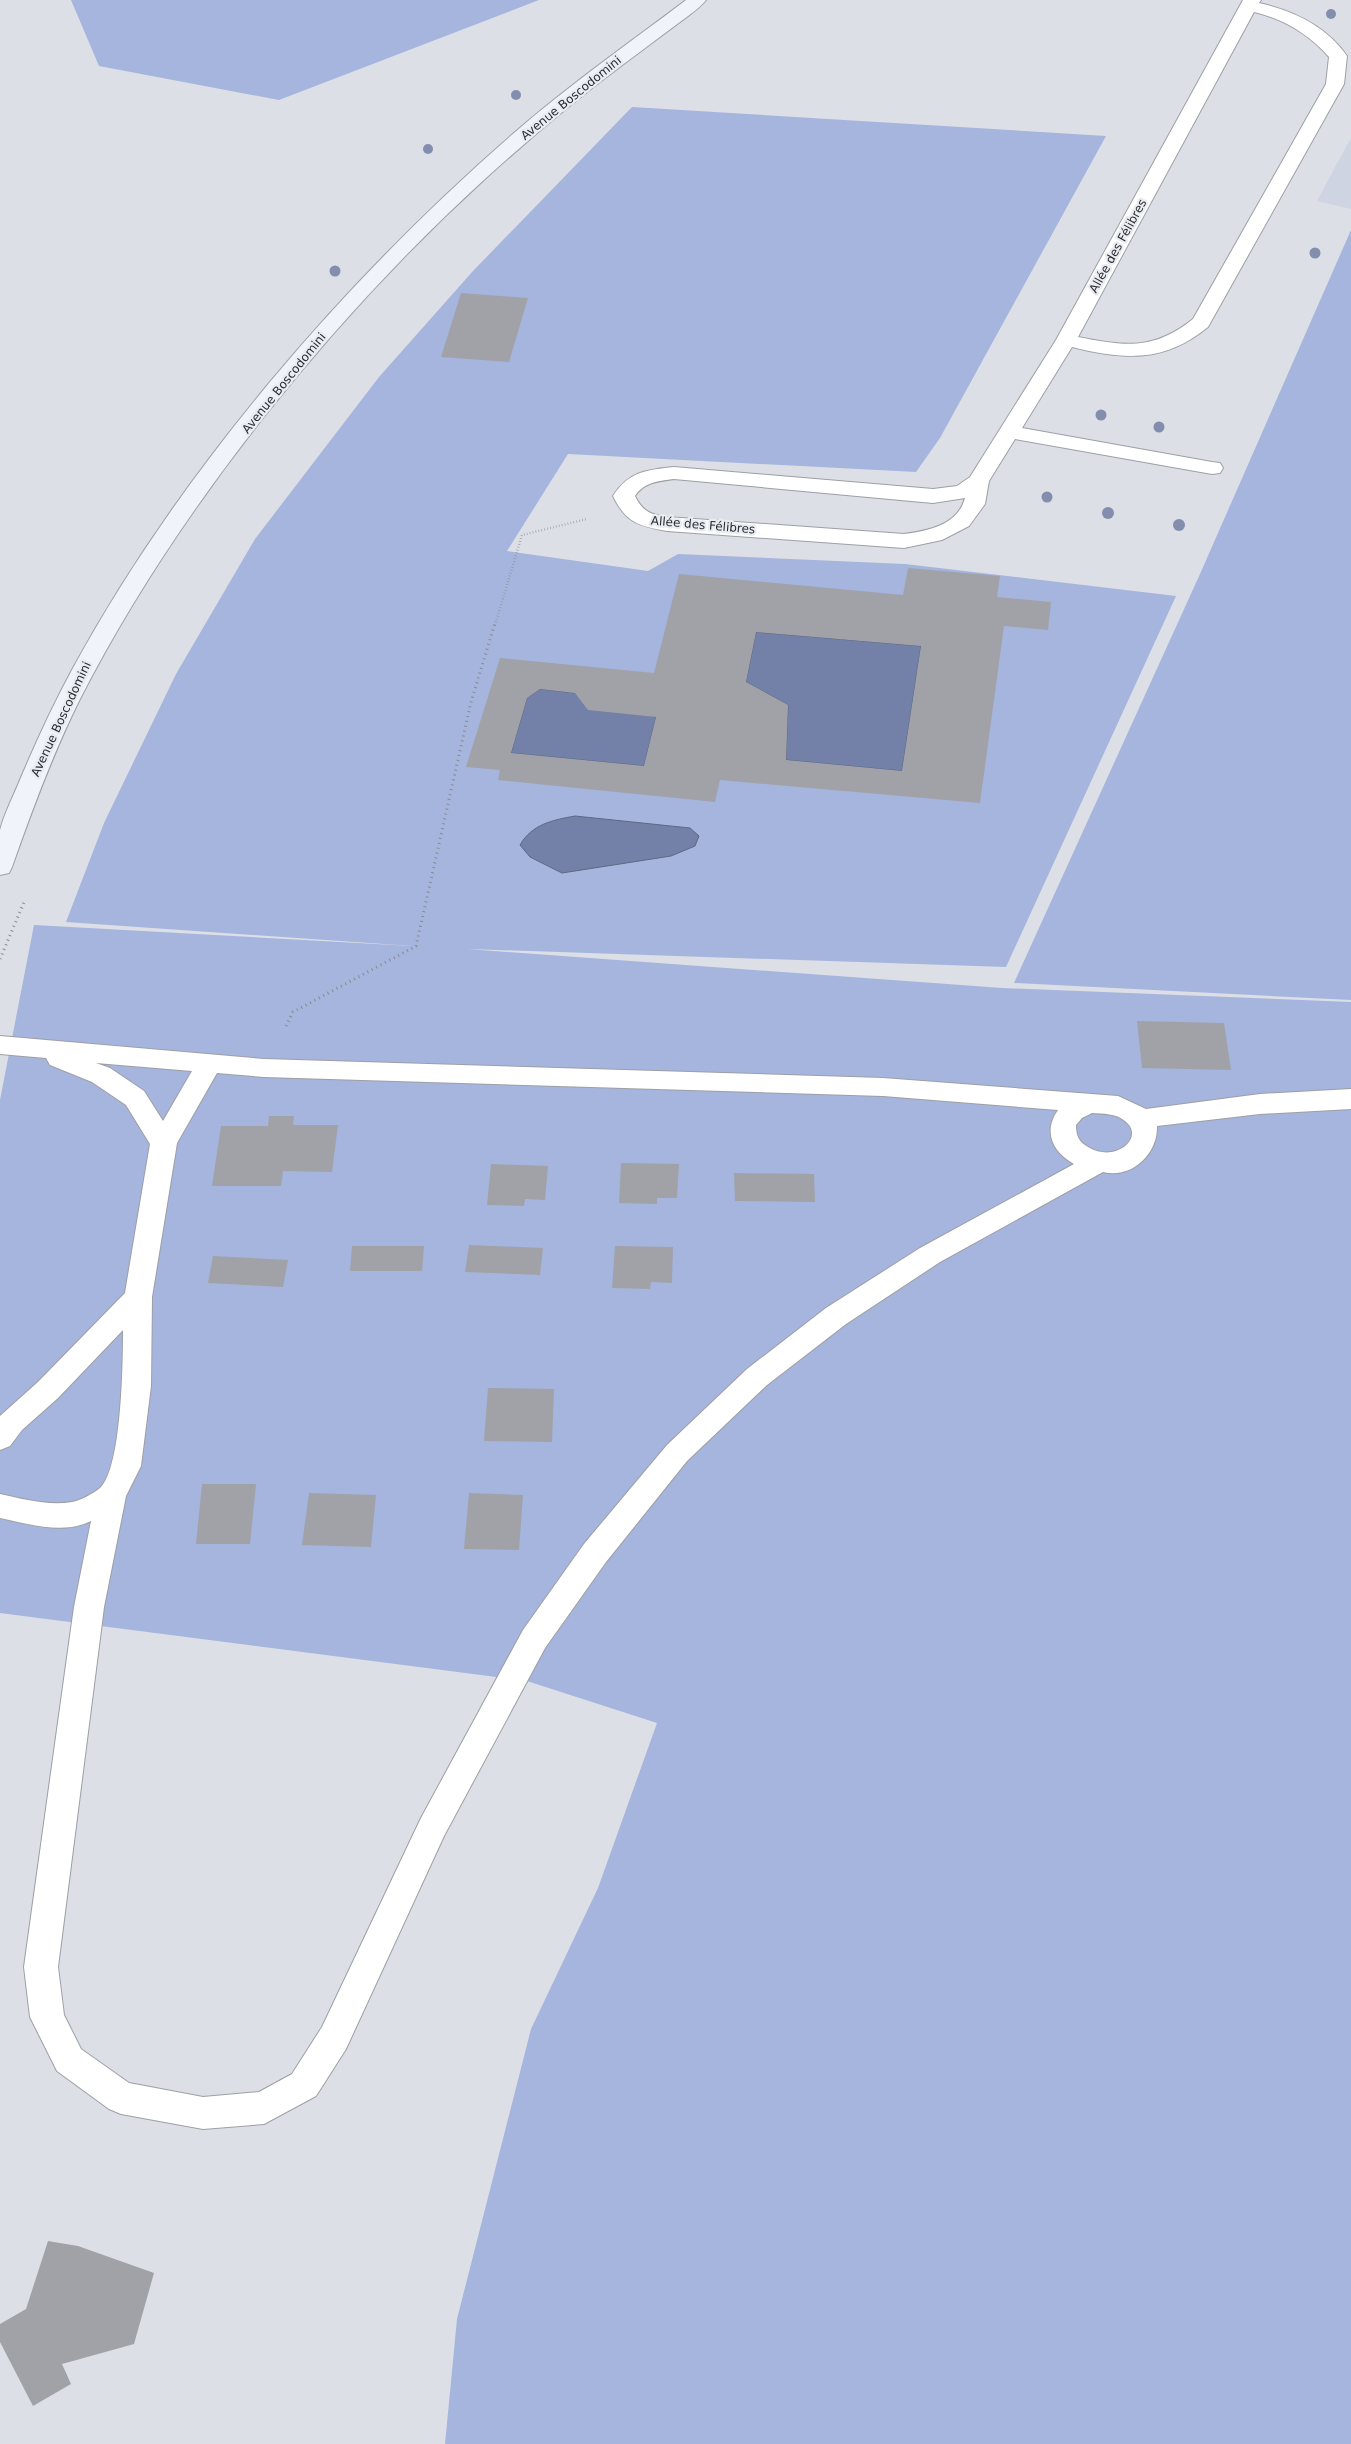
<svg xmlns="http://www.w3.org/2000/svg" width="1351" height="2444" font-family="'DejaVu Sans',sans-serif">
  <style>
    .built { fill: #cfd4e2 }
    .green { fill: #a6b5de }
    .water { fill: #7381a8; stroke: #5d6884 }
    .building { fill: #a0a2a8; fill-rule: evenodd }
    .lines { fill: none; stroke-linecap: round; stroke-linejoin: round }
    .service-casing { stroke: #9d9fa5; stroke-width: 2 }
    .secondary-casing { stroke: #9d9fa5; stroke-width: 2 }
    .path-far1 { stroke: #888a8e; stroke-width: 2.5; stroke-dasharray: 0.5 2.5; stroke-linecap: butt }
    .path { stroke: #888a8e; stroke-width: 3; stroke-dasharray: 1 4; stroke-linecap: butt }
    .service { fill: #fff; fill-rule: evenodd }
    .secondary { fill: #f0f3f9; fill-rule: evenodd }
    .tree { fill: #838eaf }
    .labels { text-anchor: middle; stroke-width: 4.5; stroke-linejoin: round; paint-order: stroke }
    .far-street-label { font-size: 12px; fill: #2b2c2f; stroke: #e9ecf2 }
  </style>
  <rect width="100%" height="100%" fill="#dcdfe5"/>
  <path class="built" d="M1351 138V209L1317 201 1339 160Z"/>
  <path class="green" d="M71 0H539L279 100 99 66Z
    M632 107 1106 136 940 438 916 472 568 454 507 551 648 571 678 554 905 564 1176 596 1006 967 467 949 1002 988 1351 1002V2444H445L457 2319 531 2029 598 1888 657 1723 527 1681 0 1613V1100L34 925 412 946 66 922 104 823 176 674 255 539 379 377 473 271Z
    M1351 230V1000L1014 983 1200 574Z"/>
  <path class="water" d="M756 632 921 646 902 771 786 760 788 705 746 682Z
    M540 689 575 693 656 717 644 766 511 753 527 698Z
    M575 816 690 828 699 836 695 846 671 856 562 873 530 857 520 845C532 824 553 820 575 816Z"/>
  <path class="building" d="M461 293 528 298 509 362 441 357Z
    M908 568 1000 576 997 597 1051 602 1048 630 1004 626 980 803 720 780 715 802 498 780 500 770 466 767 500 658 654 673 679 574 903 595ZM756 632 921 646 902 771 786 760 788 705 746 682ZM540 689 575 693 588 710 656 717 644 766 511 753 527 698Z
    M1137 1021 1224 1023 1231 1070 1142 1068Z
    M269 1116H294L293 1125H338L332 1172 283 1171 281 1186H212L221 1126H268Z
    M621 1163 679 1164 677 1198H657V1204L619 1203Z
    M491 1164 548 1166 545 1200 525 1199 524 1206 487 1205Z
    M734 1173 814 1174 815 1202 735 1201Z
    M469 1245 543 1248 540 1275 465 1272Z
    M352 1246H424L422 1271H350Z
    M615 1246 673 1247 672 1283 651 1282 650 1289 612 1288Z
    M213 1256 288 1260 283 1287 208 1283Z
    M488 1388 554 1389 552 1442 484 1441Z
    M202 1484H256L250 1544H196Z
    M309 1493 376 1495 371 1547 302 1545Z
    M469 1493 523 1495 519 1550 464 1549Z
    M48 2241 78 2246 154 2273 134 2344 62 2364 71 2384 33 2406 0 2342V2324L26 2309Z"/>
  <g class="lines">
    <defs>
      <path id="service" d="M1243 0H1261L1259 3C1294 11 1326 26 1347 56L1344 84 1208 327C1164 363 1125 360 1072 347L1022 428 1212 462 1220 463 1223 468 1220 473 1212 474 1015 439 989 481 985 504 969 526 942 540 904 548 667 531C639 526 626 523 613 496 629 471 647 470 674 467L933 489 957 486 970 477 1056 340ZM1254 12C1283 19 1309 34 1329 57L1326 84 1193 319C1153 351 1125 346 1078 337ZM674 479 933 503 965 498C958 525 928 531 904 534L667 517C651 515 642 511 635 496 644 482 659 481 674 479Z
        M0 1036 264 1059 883 1078 1118 1096 1146 1109 1260 1094 1351 1089V1109L1260 1114 1157 1126C1158 1154 1132 1179 1103 1172L940 1262 846 1324 767 1385 687 1461 606 1562 545 1648 444 1836 346 2049 316 2096 264 2124 203 2129 121 2114 109 2109 57 2071 30 2017 24 1967 74 1607 91 1521C63 1535 29 1524 0 1518V1494C23 1499 48 1506 72 1502 80 1501 94 1493 100 1488 122 1468 123 1361 123 1330L58 1398 22 1430 10 1446 0 1450V1416L38 1382 125 1293 150 1144 126 1105 92 1082 50 1065 46 1058 0 1054ZM96 1063 192 1071 163 1121 144 1091 110 1068ZM217 1073 264 1077 883 1096 1058 1110C1043 1131 1052 1152 1074 1164L920 1248 826 1308 747 1369 667 1445 584 1544 523 1630 421 1818 322 2027 292 2074 259 2092 203 2097 129 2083 81 2049 64 2015 58 1967 104 1607 126 1496 141 1466 151 1386 152 1297 177 1143ZM1092 1113C1103 1114 1116 1113 1125 1121 1146 1137 1116 1164 1088 1147 1079 1142 1076 1136 1076 1125L1082 1118Z"/>
      <path id="secondary" d="M686 0H706C699 9 689 15 680 22 660 37 641 51 621 66 574 101 529 139 486 178 330 320 176 511 80 699 53 753 32 810 12 867L9 873 0 875C0 861 0 844 0 830 4 815 11 801 17 787 34 746 52 707 73 668 181 470 344 281 514 133 569 85 628 44 686 0Z"/>
    </defs>
    <use href="#service" class="service-casing"/>
    <use href="#secondary" class="secondary-casing"/>
    <path class="path-far1" d="M495 625 522 535 587 519"/>
    <path class="path" d="M0 959 25 900
      M286 1026 293 1012 416 946 471 702 495 623"/>
    <use href="#service" class="service"/>
    <use href="#secondary" class="secondary"/>
  </g>
  <g class="tree">
    <circle cx="1331" cy="14" r="5"/>
    <circle cx="516" cy="95" r="5"/>
    <circle cx="428" cy="149" r="5"/>
    <circle cx="1315" cy="253" r="5.5"/>
    <circle cx="335" cy="271" r="5.5"/>
    <circle cx="1101" cy="415" r="5.5"/>
    <circle cx="1159" cy="427" r="5.5"/>
    <circle cx="1047" cy="497" r="5.5"/>
    <circle cx="1108" cy="513" r="6"/>
    <circle cx="1179" cy="525" r="6"/>
  </g>
  <g class="labels">
    <g class="far-street-label">
      <text transform="translate(571 98) rotate(-39)" y="4">Avenue Boscodomini</text>
      <text transform="translate(1118 246) rotate(-61)" y="4">Allée des Félibres</text>
      <text transform="translate(284 383) rotate(-51)" y="4">Avenue Boscodomini</text>
      <text transform="translate(703 525) rotate(5)" y="4">Allée des Félibres</text>
      <text transform="translate(61 719) rotate(-65)" y="4">Avenue Boscodomini</text>
    </g>
  </g>
</svg>
